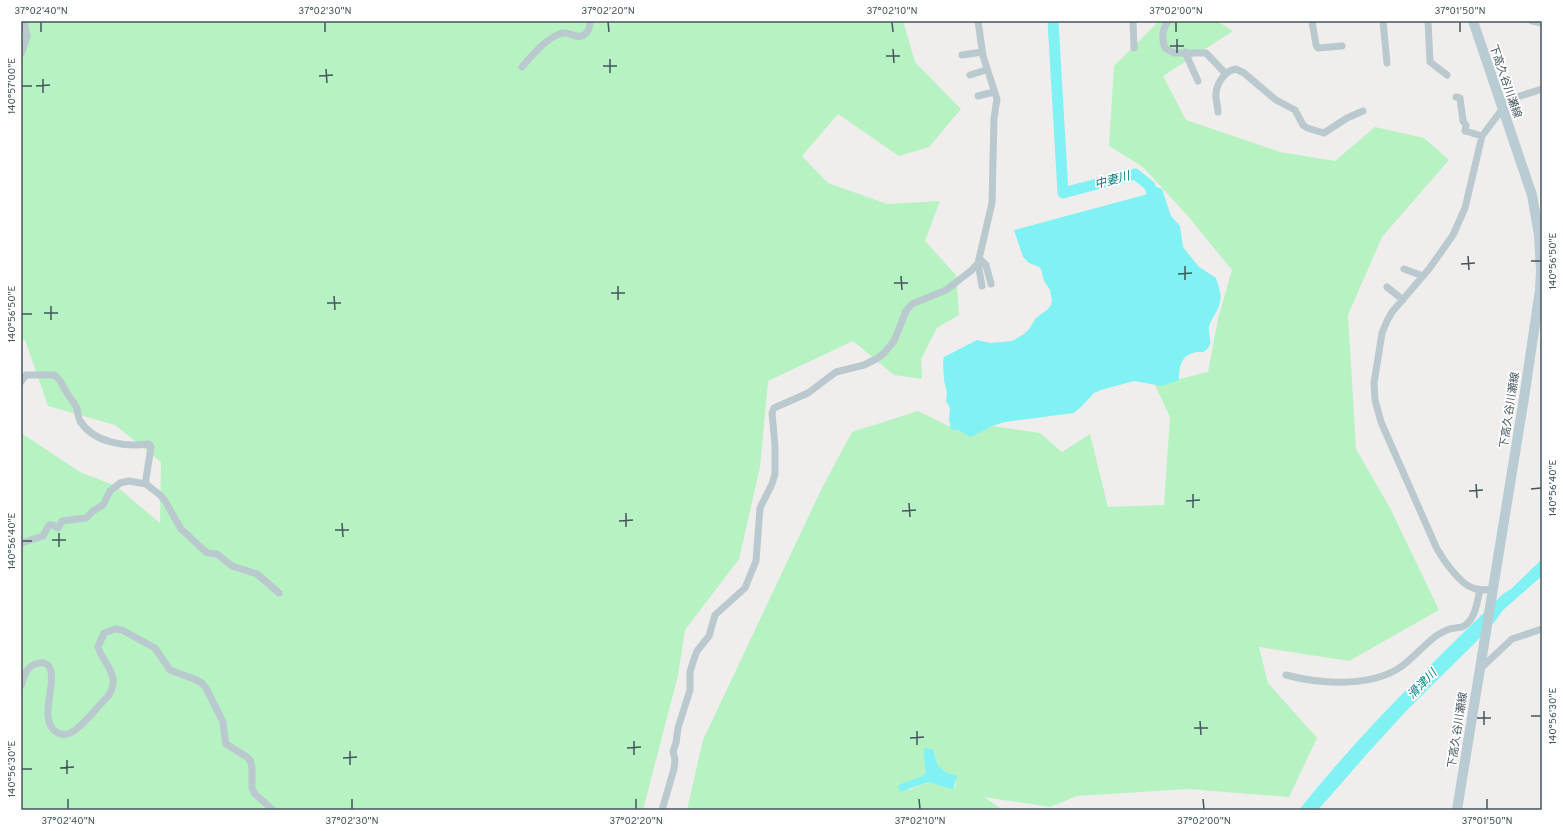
<svg xmlns="http://www.w3.org/2000/svg" width="1563" height="831" font-family="Overpass,'Noto Sans JP',sans-serif">
  <style>
    .green { fill: #b6f2c2; fill-rule: evenodd }
    .water { fill: #80f2f3 }
    .lines { fill: none; stroke-linecap: round; stroke-linejoin: round }
    .river { stroke: #80f2f3; stroke-width: 11 }
    .minor { stroke: #bac9ce; stroke-width: 7 }
    .secondary { stroke: #b9cbd3; stroke-width: 10 }
    .ticks { fill: none; stroke: #44555c; stroke-width: 1.5 }
    .labels { text-anchor: middle; stroke-width: 3.5; stroke-linejoin: round; paint-order: stroke }
    .street-label { font-size: 11px; fill: #44555c; stroke: #fff }
    .water-label { font-size: 12px; font-style: italic; fill: #058082; stroke: #fff }
    .neatline { fill: none; stroke: #44555c; stroke-width: 1.5 }
    .ticks-label { font-size: 10px; text-anchor: middle; fill: #44555c }
  </style>
  <rect width="100%" height="100%" fill="#f0eded"/>
  <path class="green" d="M21 21H903L915 62 961 109 929 147 899 156 838 114 802 156 828 183 887 204 940 201 925 241 956 275 959 315 937 328 921 359 922 379 894 375 853 341 768 381 760 467 739 559 685 630 678 675 643 810H21V433L80 472 116 486 160 523 161 462 115 425 48 406 25 340H21Z
    M1159 21H1217L1233 31 1163 76 1186 120 1280 152 1335 161 1375 127 1424 138 1449 160 1382 237 1348 315 1356 449 1390 508 1439 610 1349 661 1259 647 1268 683 1317 738 1289 797 1188 789 1077 796 1050 807 984 797 1003 810H687L703 740 822 488 852 432 918 411 967 435 992 426 1040 433 1062 452 1090 434 1108 507 1164 505 1170 417 1155 385 1208 372 1218 319 1232 270 1187 215 1143 167 1109 146 1114 66ZM931 748 934 751 938 766 956 782 955 787 951 789 928 782 909 790 904 783 918 778 925 774 926 767 923 754Z"/>
  <path class="water" d="M1157 187 1162 189 1171 216 1180 226 1183 247 1199 267 1216 278C1218 285 1222 294 1220 302 1219 311 1211 318 1209 327 1208 335 1213 342 1208 348 1204 353 1202 352 1197 352 1181 354 1179 367 1179 380L1162 386 1134 381 1101 390 1094 393 1082 406 1074 413 1005 422 992 426 973 436 970 437 958 430 951 429 949 420 950 408 946 401 947 393 944 380 943 361 944 357 977 340 990 343 1012 341 1024 334 1030 328 1035 319 1048 309 1051 305 1052 301 1050 290 1044 281 1041 269 1039 267 1029 263 1023 257 1014 230 1148 194 1153 188Z
    M1542 559V576L1502 611 1497 619 1473 645 1409 708 1366 755 1318 810H1299C1361 732 1432 663 1503 594L1511 589Z
    M925 748 933 749 938 766 946 772 957 776 953 789H951L928 782 900 792 898 786C906 780 917 780 925 774 927 765 921 755 925 748Z"/>
  <g class="lines">
    <path class="river" d="M1053 21 1063 193 1135 174 1150 186 1154 204"/>
    <path class="minor" d="M1133 21 1134 48
      M1168 21C1162 30 1161 38 1165 48L1174 53H1206L1226 74
      M1312 21 1316 45 1318 48 1342 46
      M1383 21 1387 63
      M1428 21 1430 62 1447 75
      M1532 21 1542 23
      M1185 52 1198 81
      M21 54 27 37 24 21
      M962 55 982 52
      M522 67C531 56 552 32 566 33 573 34 578 39 584 35 589 32 590 26 590 21
      M970 75 986 70
      M978 96 994 92
      M1456 97 1460 98 1463 121 1466 125 1465 131 1482 136
      M1501 102 1542 89
      M1218 112C1218 106 1215 99 1216 93 1217 82 1226 70 1236 69L1244 73 1276 100 1295 110 1303 125 1307 128 1324 133 1347 118 1363 111
      M980 259 986 265 991 284
      M978 263 982 286
      M1404 269 1423 276
      M1387 287 1403 300
      M21 382 26 375H54C61 379 63 387 67 393 70 398 75 403 77 409 78 413 78 417 80 421 94 443 125 447 148 444L150 445 151 447 146 479V484L160 495 165 501 181 529 207 553 217 554 232 566 257 574 279 593
      M21 543 43 536 49 525H53L58 528 62 521 86 518 93 511 103 505 110 491 120 483 129 481 146 484
      M1492 589C1485 590 1479 591 1473 588 1460 584 1444 561 1437 549L1381 422 1375 400 1374 383 1382 333 1387 321 1392 312 1429 269 1453 235 1465 208 1482 136 1503 108
      M1480 669 1512 639 1542 629
      M1286 675C1320 684 1372 688 1402 666 1414 657 1424 645 1436 636 1442 632 1449 628 1456 628 1456 627 1461 628 1462 627 1475 622 1477 602 1480 590
      M21 686C23 681 24 674 28 669 30 667 32 665 35 664 38 663 41 662 44 663 65 670 33 721 58 733 62 735 68 735 72 732 81 728 101 703 109 695 121 675 104 665 98 647L104 633 115 629 122 630 155 648 170 670 194 679 202 683 206 688 223 722 225 739 226 744 247 757 250 760 252 767V788L255 794 273 810
      M662 810 674 769 675 760 673 751 676 743 678 728 690 690V672L693 662 697 651 709 636 715 615 745 588 756 561 760 508 772 484 775 474V446L772 413 774 408 808 393 836 372 864 365 878 358 884 353 894 341 906 311 912 304 946 290 972 270 978 263 992 203 994 118 997 99 983 56 978 21"/>
    <path class="secondary" d="M1457 810 1524 398 1540 290 1541 270 1539 235 1532 195 1473 21"/>
  </g>
  <path class="ticks" d="M41 22V32M325 22V32M608 22 609 32M892 22 893 32M1176 22V32M1460 22V32M1177 39V53M1170 46H1184M893 49 894 63M886 56H900M610 59V73M603 66H617M326 69 327 83M319 76 333 75M43 79V93M22 86H32M36 86 50 85M1468 256 1469 270M1531 261H1541M1461 264 1475 263M1185 266V280M1178 274 1192 273M901 276 902 290M894 283H908M618 286V300M611 293H625M334 296 335 310M327 303H341M51 306V320M44 313H58M22 314H32M1476 484 1477 498M1531 489 1541 488M1469 491 1483 490M1193 494V508M1186 501 1200 500M909 503 910 517M902 511 916 510M626 513V527M619 521 633 520M342 523 343 537M335 530H349M59 533V547M52 540H66M22 541H32M1484 711V725M1531 716H1541M1477 718H1491M1200 721 1201 735M1194 728H1208M917 731V745M910 738 924 737M634 741V755M627 748 641 747M350 751V765M343 758 357 757M67 760V774M60 768 74 767M22 769H32M68 799V809M352 799V809M636 799V809M919 799 920 809M1203 799 1204 809M1487 799V809"/>
  <g class="labels">
    <g class="street-label">
      <text transform="translate(1506 81) rotate(71)" y="4">下高久谷川瀬線</text>
      <text transform="translate(1509 410) rotate(-81)" y="4">下高久谷川瀬線</text>
      <text transform="translate(1457 730) rotate(-81)" y="4">下高久谷川瀬線</text>
    </g>
    <g class="water-label">
      <text transform="translate(1112 180) rotate(-15)" y="4">中妻川</text>
      <text transform="translate(1422 684) rotate(-46)" y="4">滑津川</text>
    </g>
  </g>
  <rect width="1563" height="831" fill="none" stroke="#ffffff" stroke-width="44"/>
  <rect x="22" y="22" width="1519" height="787" class="neatline"/>
  <g class="ticks-label">
    <text x="41" y="14">37°02'40"N</text>
    <text x="325" y="14">37°02'30"N</text>
    <text x="608" y="14">37°02'20"N</text>
    <text x="892" y="14">37°02'10"N</text>
    <text x="1176" y="14">37°02'00"N</text>
    <text x="1460" y="14">37°01'50"N</text>
    <text transform="translate(11 86) rotate(-90)" y="4">140°57'00"E</text>
    <text transform="translate(1552 261) rotate(-90)" y="4">140°56'50"E</text>
    <text transform="translate(11 314) rotate(-90)" y="4">140°56'50"E</text>
    <text transform="translate(1552 488) rotate(-90)" y="4">140°56'40"E</text>
    <text transform="translate(11 541) rotate(-90)" y="4">140°56'40"E</text>
    <text transform="translate(1552 716) rotate(-90)" y="4">140°56'30"E</text>
    <text transform="translate(11 769) rotate(-90)" y="4">140°56'30"E</text>
    <text x="68" y="824">37°02'40"N</text>
    <text x="352" y="824">37°02'30"N</text>
    <text x="636" y="824">37°02'20"N</text>
    <text x="920" y="824">37°02'10"N</text>
    <text x="1204" y="824">37°02'00"N</text>
    <text x="1487" y="824">37°01'50"N</text>
  </g>
</svg>
